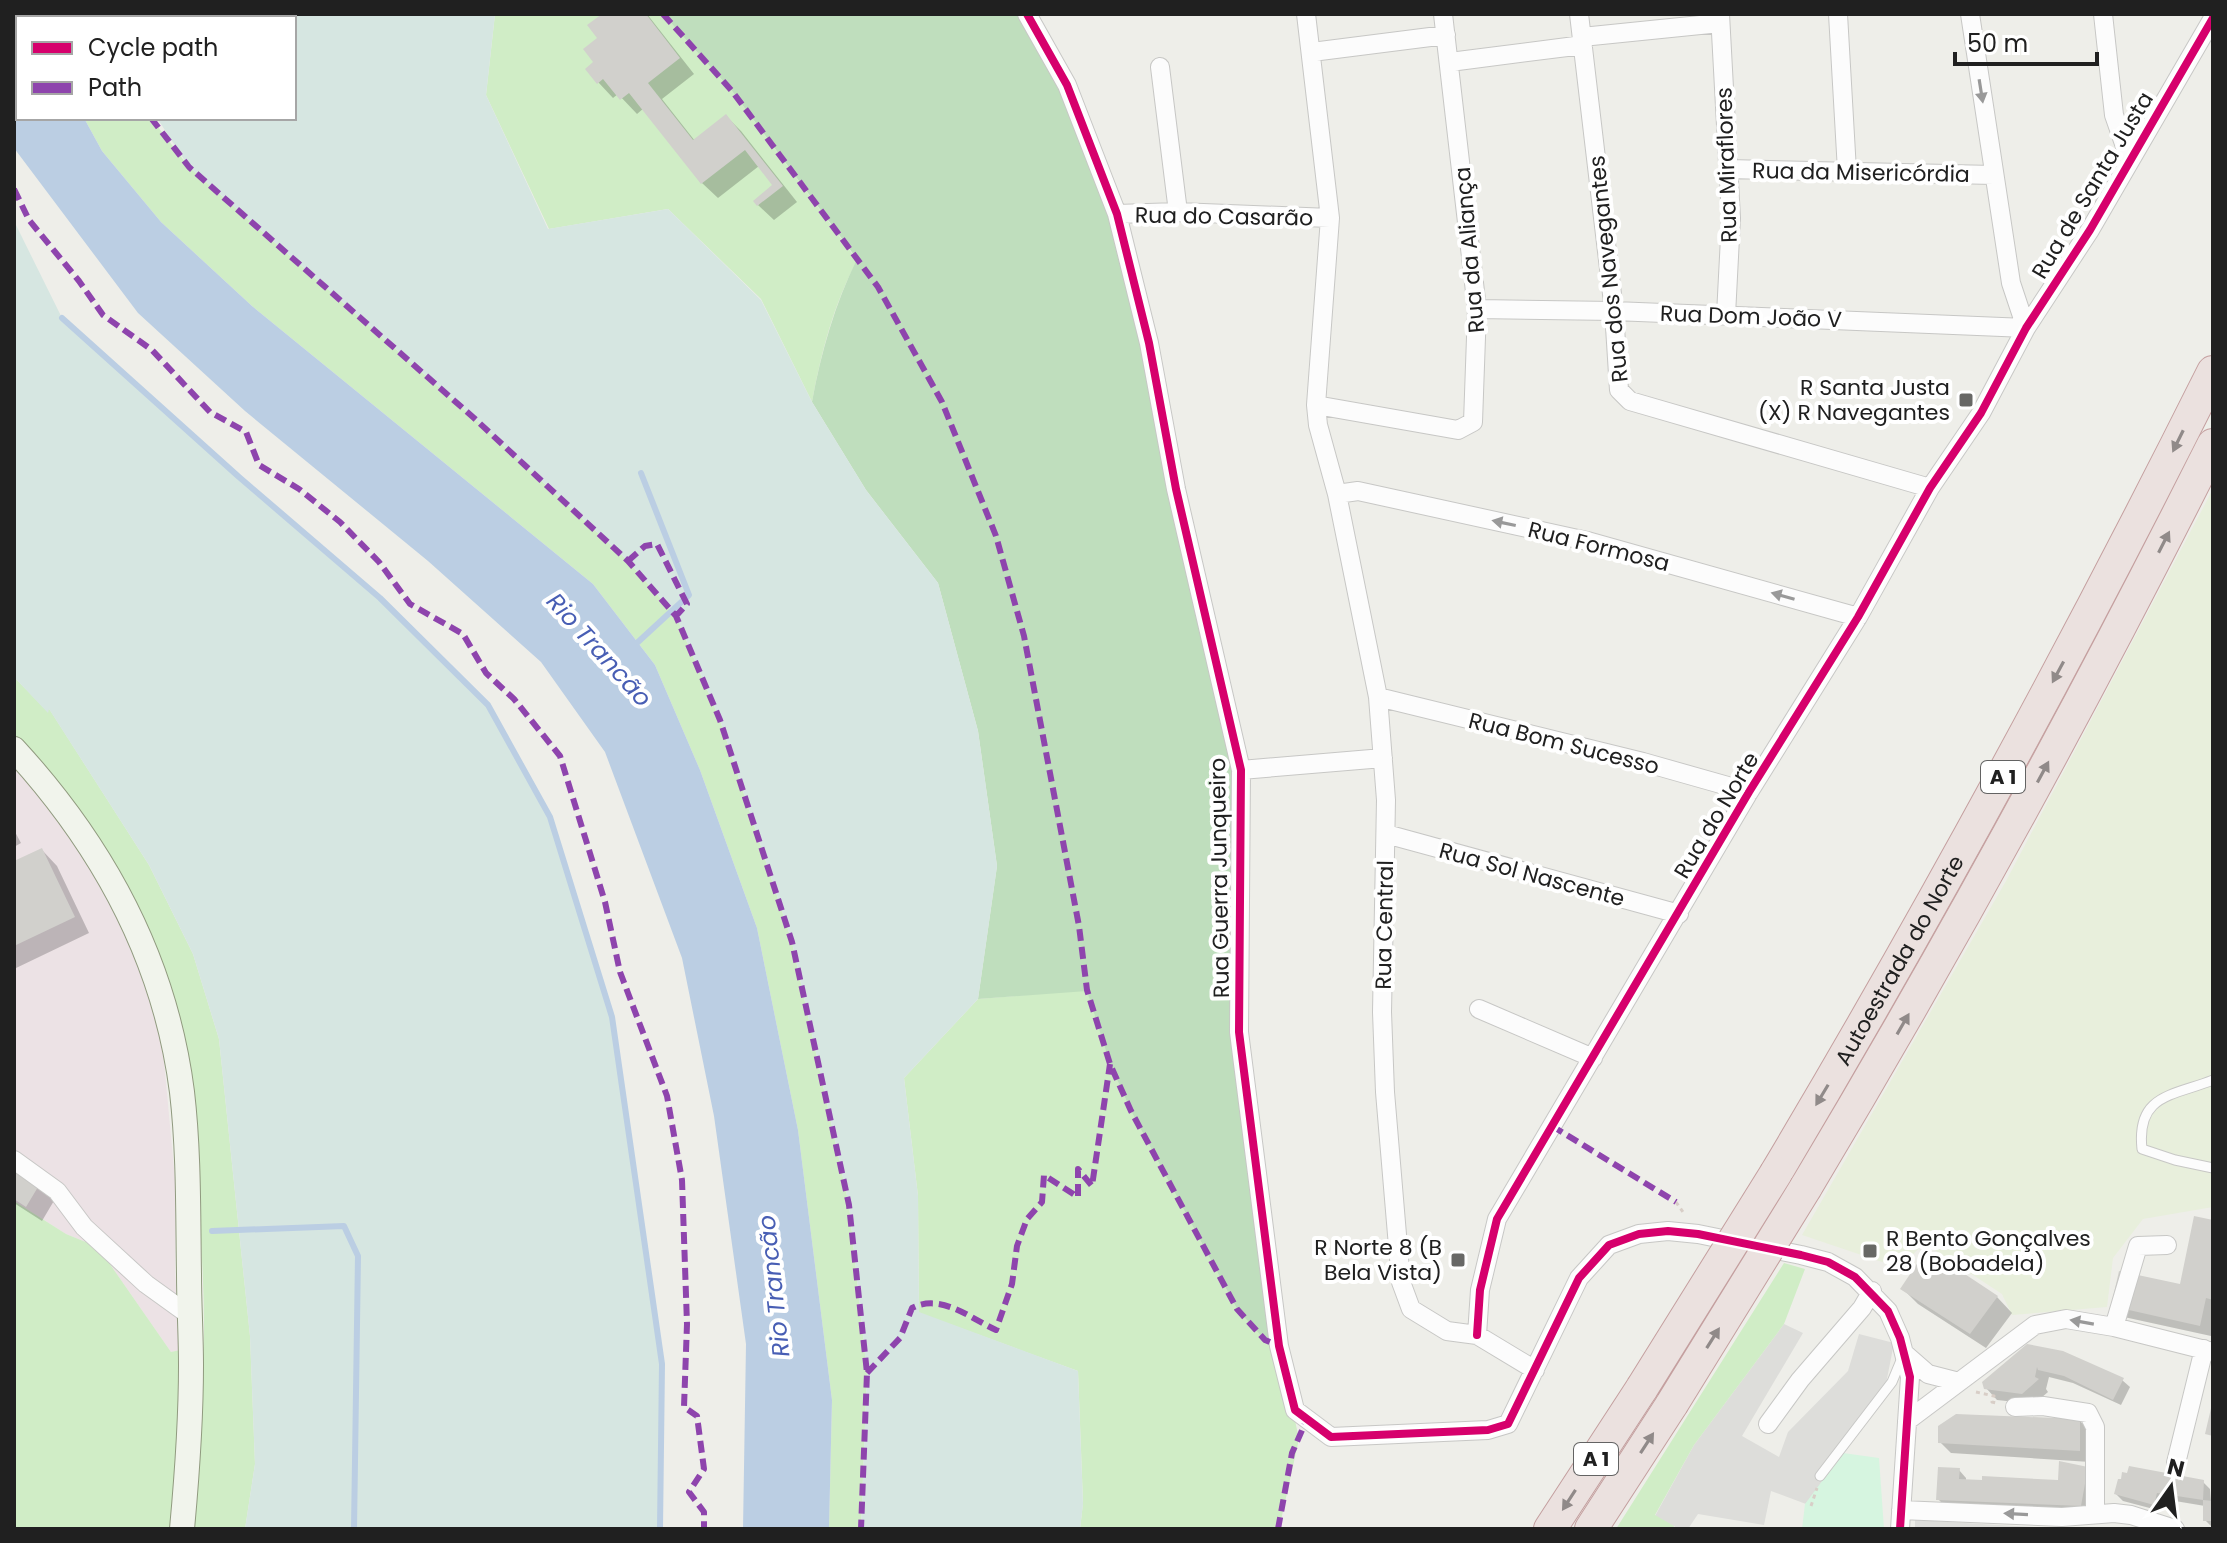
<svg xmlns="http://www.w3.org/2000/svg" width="2227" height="1543" font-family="Poppins,sans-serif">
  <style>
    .residential { fill: #ddddda }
    .industrial { fill: #ece2e5 }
    .farmland { fill: #e8efdc }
    .grass { fill: #d0edc6 }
    .forest { fill: #bfdebd }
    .wetland { fill: #d6e6e1 }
    .park { fill: #d6f5e0 }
    .water { fill: #bbcee3 }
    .shadow { fill: #0003 }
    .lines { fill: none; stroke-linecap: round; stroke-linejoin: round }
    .stream { stroke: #bbcee3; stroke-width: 6 }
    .building { fill: #d1d0cc }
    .lane-casing { stroke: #c7c7c5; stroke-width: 11 }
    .street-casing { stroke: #c7c7c5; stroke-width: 20 }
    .secondary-casing { stroke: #909a7f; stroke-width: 26 }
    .highway-casing { stroke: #c49f9f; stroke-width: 34 }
    .path { stroke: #d8cec7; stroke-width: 3; stroke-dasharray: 4 4; stroke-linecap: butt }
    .lane { stroke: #fcfcfc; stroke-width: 9 }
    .street { stroke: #fcfcfc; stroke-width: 18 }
    .secondary { stroke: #f1f4ec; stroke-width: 24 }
    .highway { stroke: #ebe1df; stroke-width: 32 }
    .highway-bridge-casing { stroke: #c49f9f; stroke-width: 34; stroke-linecap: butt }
    .highway-bridge { stroke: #ebe1df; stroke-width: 32 }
    .quiet { stroke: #8e44ad; stroke-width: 6; stroke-dasharray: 12 6; stroke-linecap: butt }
    .cycleway-casing { stroke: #fff; stroke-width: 13 }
    .cycleway { stroke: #d6006c; stroke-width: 8 }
    .oneway { fill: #999 }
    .oneway2 { fill: #908a89 }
    .poi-dot { fill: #686866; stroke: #fff; stroke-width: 3 }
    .labels { text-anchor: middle; stroke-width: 8; stroke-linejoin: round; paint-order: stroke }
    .shield { fill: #fff; stroke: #636363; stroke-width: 2 }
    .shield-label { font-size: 20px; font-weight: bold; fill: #202020 }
    .street-label { font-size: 22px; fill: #202020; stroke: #fff }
    .poi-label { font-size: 22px; fill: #202020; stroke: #fff; text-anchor: end }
    .water-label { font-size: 24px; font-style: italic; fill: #485eb4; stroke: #fff }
  </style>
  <rect width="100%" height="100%" fill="#eeeee9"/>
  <path class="residential" d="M1784 1324 1803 1333 1742 1436 1779 1457 1788 1432 1848 1371 1859 1334 1894 1343 1883 1399 1806 1504 1771 1491 1764 1525 1698 1514 1688 1529H1679L1655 1516 1694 1445Z
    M1915 1520 2049 1528V1529H1915Z"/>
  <path class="industrial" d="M14 766 60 821 109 897 143 977 162 1040 176 1190 175 1269 180 1350 171 1352 98 1247 66 1234 14 1201Z"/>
  <path class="farmland" d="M2213 489V1207L2143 1219 2113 1258 2107 1307 2012 1315 2002 1294 1924 1243 1900 1268 1802 1235 2006 881Z"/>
  <path class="grass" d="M495 14H663L732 91 857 260C834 304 821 352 812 402L761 299 668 209 549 229 486 95Z
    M84 118H151L189 167 474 418 628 561 676 616 720 720 792 942 849 1205 867 1373 861 1529H829L832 1400 798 1130 757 928 700 770 655 665 593 584 252 306 161 222 102 151Z
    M14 677 48 712V707L149 865 193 954 219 1039 250 1336 255 1464 245 1529H188C194 1463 204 1395 204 1329 204 1270 199 1211 195 1153 191 1103 191 1051 175 1002 143 897 90 814 14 734Z
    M1087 990 1110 1064 1131 1111 1237 1309 1279 1346 1299 1439 1279 1529H1080L1083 1503 1078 1371 919 1313 918 1196 904 1078 978 999Z
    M14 1201 66 1234 98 1247 171 1352 180 1350V1422L172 1529H14Z
    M1784 1263 1805 1269 1784 1324 1694 1445 1655 1515 1674 1526 1673 1529H1616Z"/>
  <path class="forest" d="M663 14H1029L1117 214 1241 770 1239 1032 1279 1346 1265 1340 1237 1309 1131 1111 1110 1064 1087 991 978 999 997 866 978 731 938 583 866 490 812 402C821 352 835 304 857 259L732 91Z"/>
  <path class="wetland" d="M98 14H495L486 95 548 229 668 209 761 300 812 402 866 490 938 583 978 731 997 866 978 999 904 1078 918 1196 919 1312 1078 1371 1083 1504 1080 1529H861L867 1373 849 1205 792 942 720 720 676 616 628 561 474 418 189 167 157 118H294V18H99Z
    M14 221 62 318 239 477 380 598 488 705 550 817 612 1017 662 1364 660 1529H245L255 1464 250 1336 219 1039 193 954 149 865 49 709 48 713 14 677Z"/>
  <path class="park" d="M1843 1453 1879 1458 1884 1529H1802L1805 1504Z"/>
  <path class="water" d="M14 14H29L30 18H18V118H84L102 151 161 222 252 306 593 584 655 665 700 770 757 928 798 1130 832 1400 829 1529H743L746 1344 714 1116 682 958 605 752 541 662 428 561 245 411 138 313 14 148Z"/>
  <path class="shadow" d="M605 14H647L694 74 662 99 695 141 726 116 741 131 797 202 774 220 758 205 775 186 759 166 718 198 702 183 644 108 637 114 618 94 613 98 598 82 596 62Z
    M14 830 21 843 14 847Z
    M42 850 57 866 89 933 14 969V864Z
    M14 1168 55 1199 42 1221 14 1203Z
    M2213 1222 2211 1336 2124 1317 2113 1305 2181 1286Z
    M1903 1289 1997 1297 2012 1313 1986 1348 1918 1304Z
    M2028 1347 2122 1380 2130 1387 2121 1405 2073 1383 2049 1377 2046 1389 2048 1392 2034 1404 1997 1400 1986 1388Z
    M2080 1421 2091 1433 2090 1462 1951 1453 1940 1442Z
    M2087 1469 2088 1512 1945 1506 1938 1499 1959 1470 1966 1478V1481L2059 1482Z
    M2203 1482 2210 1489 2213 1528 2205 1520V1506L2163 1499 2161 1511 2123 1501 2116 1494Z
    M2084 1527 2111 1528 2112 1529H2084Z"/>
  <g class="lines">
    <path class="stream" d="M62 318 239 477 380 598 488 705 550 817 612 1017 662 1364 660 1529
      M638 642 689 595 641 473
      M212 1231 344 1226 358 1256 354 1529"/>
  </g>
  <path class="building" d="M602 14H646L680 58 648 83 693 140 726 114 783 186 757 206 753 201 772 185 745 150 701 184 629 93 620 100 603 79 597 84 585 69 593 62 583 49 597 38 587 25Z
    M42 848 75 917 14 946V861Z
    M14 1166 41 1182 26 1207 14 1199Z
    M2194 1216 2213 1220V1300L2206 1298 2200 1326 2111 1306 2119 1271 2180 1284Z
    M1927 1249 1998 1296 1970 1334 1900 1289Z
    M2027 1344 2063 1351 2124 1378 2113 1400 2064 1376 2038 1370 2037 1367 2035 1377 2039 1379 2022 1394 1984 1389 1982 1382Z
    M2212 1404H2213V1436L2205 1434Z
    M1956 1414 2080 1419V1451L1938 1443V1426Z
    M2059 1461 2088 1467 2081 1506 1936 1500 1938 1467 1960 1468 1959 1479 1982 1480V1476L2058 1480Z
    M2129 1466 2204 1480 2203 1500 2157 1493 2154 1505 2114 1494 2118 1479H2121L2122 1472 2127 1473Z
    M2203 1500 2213 1501V1521H2203Z"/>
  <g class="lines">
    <defs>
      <path id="lane" d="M2213 1080C2173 1096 2136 1094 2142 1149L2175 1160 2213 1168
        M1820 1476 1892 1382 1902 1358"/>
      <path id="street" d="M1027 14 1067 85 1117 214 1149 343 1176 489 1241 770 1239 1032 1279 1346 1295 1410 1331 1437 1488 1430 1508 1424 1579 1278 1609 1245 1639 1234 1668 1231 1698 1234 1801 1255 1828 1262 1855 1277 1888 1311 1900 1338 1910 1377 1900 1529
        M1306 14 1330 218 1316 405 1318 425 1337 494 1378 697 1386 800 1382 1012 1385 1092 1401 1282 1411 1309 1447 1331 1477 1335 1535 1370
        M1579 14 1614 311 1619 390 1630 401 1930 488
        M1720 14 1731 218 1726 315
        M1838 14 1847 171
        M1970 14 2011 283 2026 328
        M2103 14 2114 115 2129 158
        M1582 37 1720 23
        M1312 52 1446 35
        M1450 62 1583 45
        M1160 67 1178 212
        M1728 169 1994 175
        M1117 214 1178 212 1330 218
        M1477 309 1614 311 2026 328
        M1316 405 1458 430 1473 422 1477 309 1443 14
        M1337 494 1358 491 1587 541 1858 617
        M1378 697 1643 762 1749 792
        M1241 770 1383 758
        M1386 834 1679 914
        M1479 1009 1593 1058
        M14 1160 57 1191 84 1227 146 1284 189 1315
        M2114 1327 2138 1246 2167 1245
        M1477 1335 1480 1290 1497 1219 1749 792 1858 617 1930 488 1981 413 2026 328 2090 230 2213 18
        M1904 1353 1928 1374 1959 1382
        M2015 1407 2043 1406 2088 1413 2095 1427V1514
        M1907 1421 2035 1325 2066 1319 2114 1327 2213 1352
        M1768 1424 1800 1380 1862 1308 1872 1291
        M2176 1463 2204 1349
        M1901 1510 2062 1517 2114 1513 2131 1515 2175 1529"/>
      <path id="secondary" d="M14 749C104 847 165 959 182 1092 189 1152 188 1214 189 1274 189 1305 191 1335 191 1365 191 1420 187 1475 182 1529"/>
      <g id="highway">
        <path id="s1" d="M1776 1173C1932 911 2077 644 2213 372"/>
        <path d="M1806 1187C1951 945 2086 698 2213 445"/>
        <path d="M1550 1529 1642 1388"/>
        <path d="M1591 1529 1672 1404"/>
      </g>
    </defs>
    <use href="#lane" class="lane-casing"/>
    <use href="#street" class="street-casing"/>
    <use href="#secondary" class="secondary-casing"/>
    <use href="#highway" class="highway-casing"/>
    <path class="path" d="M1676 1202 1683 1212
      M1976 1392 1994 1396 1992 1402 1996 1403
      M1811 1506 1817 1488"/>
    <use href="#lane" class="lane"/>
    <use href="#street" class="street"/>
    <use href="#secondary" class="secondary"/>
    <use href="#highway" class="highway"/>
    <defs>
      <path id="highway-bridge" d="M1642 1388 1776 1173
        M1672 1404 1806 1187"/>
    </defs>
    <use href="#highway-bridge" class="highway-bridge-casing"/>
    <use href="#highway-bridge" class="highway-bridge"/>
    <path class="quiet" d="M85 14 87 18
      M663 14 732 91 878 287 942 402 996 536 1024 636 1079 926 1087 990 1110 1064 1131 1111 1237 1309 1265 1340 1279 1346
      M151 118 189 167 474 418 628 561 676 616 720 720 792 942 849 1205 867 1373 861 1529
      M14 189 29 220 79 281 103 315 152 350 210 412 246 432 259 465 299 489 340 522 379 562 410 604 463 634 486 673 514 699 560 756 605 902 620 972 667 1096 682 1180 687 1324 684 1407 697 1416 704 1469 689 1492 704 1512V1529
      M628 561 645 546 657 544 687 604 676 616
      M1552 1126 1676 1202
      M867 1373 900 1338 912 1308C941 1293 970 1318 996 1330L1012 1284 1017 1246 1027 1219 1042 1202 1044 1175 1078 1197V1169L1092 1186 1110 1064
      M1278 1529 1292 1453 1307 1419"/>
    <defs>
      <path id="cycleway" d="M1027 14 1067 85 1117 214 1149 343 1176 489 1241 770 1239 1032 1279 1346 1295 1410 1331 1437 1488 1430 1508 1424 1579 1278 1609 1245 1639 1234 1668 1231 1698 1234 1801 1255 1828 1262 1855 1277 1888 1311 1900 1338 1910 1377 1900 1529
        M1477 1335 1480 1290 1497 1219 1749 792 1858 617 1930 488 1981 413 2026 328 2090 230 2213 18"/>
    </defs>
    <use href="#cycleway" class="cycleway-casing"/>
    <use href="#cycleway" class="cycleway"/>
  </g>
  <defs><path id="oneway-solid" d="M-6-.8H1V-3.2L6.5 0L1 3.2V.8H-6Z" transform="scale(2)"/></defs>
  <g class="oneway">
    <use href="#oneway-solid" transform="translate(1981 91) rotate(81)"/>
    <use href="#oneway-solid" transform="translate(1504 523) rotate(-168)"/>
    <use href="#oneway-solid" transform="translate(1783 596) rotate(-164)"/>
    <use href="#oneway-solid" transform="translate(2082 1322) rotate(-170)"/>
    <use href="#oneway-solid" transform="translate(2016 1514) rotate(-177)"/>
  </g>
  <g class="oneway2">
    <use href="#oneway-solid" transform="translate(2178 441) rotate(116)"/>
    <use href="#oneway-solid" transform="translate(2164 542) rotate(-63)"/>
    <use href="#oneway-solid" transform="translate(2058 672) rotate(118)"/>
    <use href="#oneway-solid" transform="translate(2043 772) rotate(-62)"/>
    <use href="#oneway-solid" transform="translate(1903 1024) rotate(-60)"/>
    <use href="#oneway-solid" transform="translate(1822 1095) rotate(121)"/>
    <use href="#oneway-solid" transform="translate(1713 1338) rotate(-58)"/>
    <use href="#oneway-solid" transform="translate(1647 1443) rotate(-57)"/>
    <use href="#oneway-solid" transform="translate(1569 1500) rotate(123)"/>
  </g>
  <g class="poi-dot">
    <rect x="1958" y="392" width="16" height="16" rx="4"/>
    <rect x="1862" y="1243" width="16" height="16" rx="4"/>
    <rect x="1450" y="1252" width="16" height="16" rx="4"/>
  </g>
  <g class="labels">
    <g class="shield">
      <rect x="1981" y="761" width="44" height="32" rx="6"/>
      <rect x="1574" y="1443" width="44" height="32" rx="6"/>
    </g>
    <g class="shield-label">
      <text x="2003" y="784">A 1</text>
      <text x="1596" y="1466">A 1</text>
    </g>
    <g class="street-label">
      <text transform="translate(1726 165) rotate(-92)" y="8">Rua Miraflores</text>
      <text transform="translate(1861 172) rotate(1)" y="8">Rua da Misericórdia</text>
      <text transform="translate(2092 185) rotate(-59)" y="8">Rua de Santa Justa</text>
      <text transform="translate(1224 216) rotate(1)" y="8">Rua do Casarão</text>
      <text transform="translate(1469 250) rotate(-95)" y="8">Rua da Aliança</text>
      <text transform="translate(1608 269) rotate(-96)" y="8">Rua dos Navegantes</text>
      <text transform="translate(1751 316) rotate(2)" y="8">Rua Dom João V</text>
      <text transform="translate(1599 546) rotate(14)" y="8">Rua Formosa</text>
      <text transform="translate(1564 743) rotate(14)" y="8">Rua Bom Sucesso</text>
      <text transform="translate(1716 815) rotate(-59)" y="8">Rua do Norte</text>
      <text transform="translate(1532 874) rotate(15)" y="8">Rua Sol Nascente</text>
      <text transform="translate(1219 878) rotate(-91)" y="8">Rua Guerra Junqueiro</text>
      <text transform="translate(1384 925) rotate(-89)" y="8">Rua Central</text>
      <text dy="8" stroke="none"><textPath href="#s1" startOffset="246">Autoestrada do Norte</textPath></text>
    </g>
    <g class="poi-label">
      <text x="1950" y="395">R Santa Justa<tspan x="1950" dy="25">(X) R Navegantes</tspan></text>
      <text x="1886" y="1246" text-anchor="start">R Bento Gonçalves<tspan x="1886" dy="25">28 (Bobadela)</tspan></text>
      <text x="1442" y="1255">R Norte 8 (B<tspan x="1442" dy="25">Bela Vista)</tspan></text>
    </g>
    <g class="water-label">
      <text transform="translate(599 650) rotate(48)" y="8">Rio Trancão</text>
      <text transform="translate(774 1286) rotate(-96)" y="8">Rio Trancão</text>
    </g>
  </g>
  <rect width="2227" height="1543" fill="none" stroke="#202020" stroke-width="32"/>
  <rect x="16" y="16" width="280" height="104" fill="#ffffff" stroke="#a6a6a6" stroke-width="2"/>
  <rect x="32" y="42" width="40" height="12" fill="#d6006c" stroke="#a6a6a6" stroke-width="2"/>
  <text x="88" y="56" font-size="24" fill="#202020">Cycle path</text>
  <rect x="32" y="82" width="40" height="12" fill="#8e44ad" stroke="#a6a6a6" stroke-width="2"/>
  <text x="88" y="96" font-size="24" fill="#202020">Path</text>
  <g transform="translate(2171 1487) rotate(14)" stroke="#ffffff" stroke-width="6" paint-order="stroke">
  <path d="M0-6L14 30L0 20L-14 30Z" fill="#202020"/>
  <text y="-12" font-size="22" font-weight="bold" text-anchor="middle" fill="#202020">N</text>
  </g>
  <path d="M1955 52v12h142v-12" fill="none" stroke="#202020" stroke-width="4"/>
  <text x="1967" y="52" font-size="24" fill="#202020" stroke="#ffffff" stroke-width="6" paint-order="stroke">50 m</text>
</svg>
